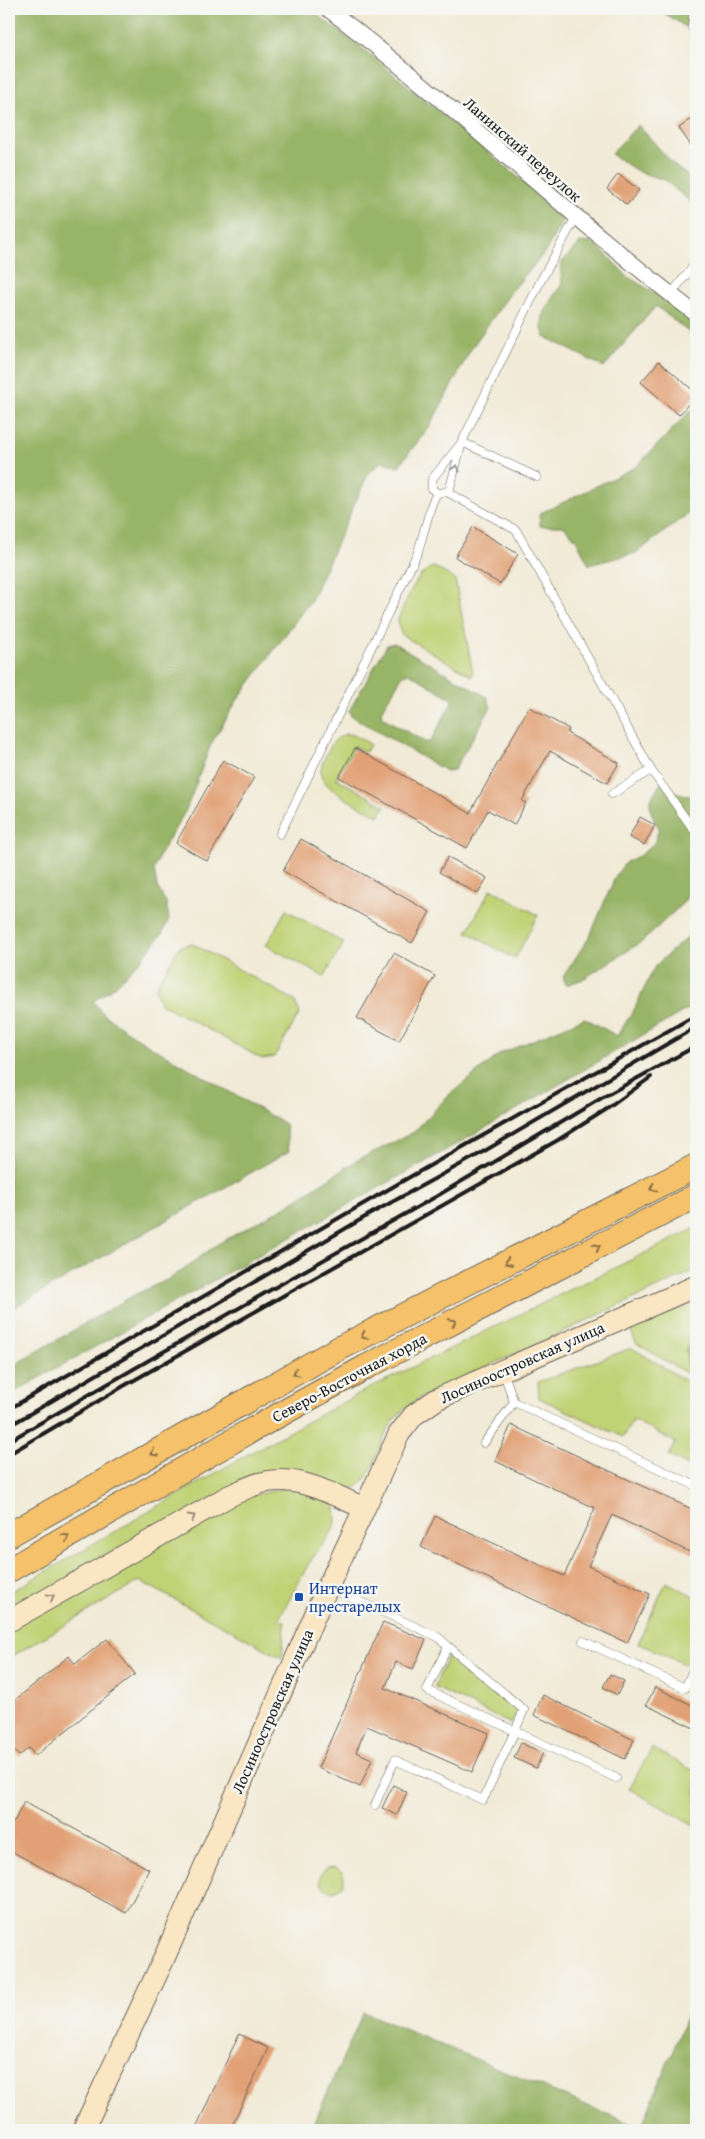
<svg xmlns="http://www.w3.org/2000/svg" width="705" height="2139" font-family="'Gentium Book Plus',serif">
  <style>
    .green { fill: #c0d275; stroke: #6e7748 }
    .forest { fill: #98b466; stroke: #5a6841; fill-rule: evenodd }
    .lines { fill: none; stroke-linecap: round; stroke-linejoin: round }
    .stream { stroke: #5da4d3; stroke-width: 5 }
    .building { fill: #e1a075 }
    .lane-casing { stroke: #67645d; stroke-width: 9 }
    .street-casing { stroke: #67645d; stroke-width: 17 }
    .secondary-casing { stroke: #67645d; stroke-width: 23 }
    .primary-casing { stroke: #67645d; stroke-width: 26 }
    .lane { stroke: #fff; stroke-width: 8 }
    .street { stroke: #fff; stroke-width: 15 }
    .secondary { stroke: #fbe6c4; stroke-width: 21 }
    .primary { stroke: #f5c16b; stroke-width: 24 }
    .rail { stroke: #1c1c1c; stroke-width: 4 }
    .oneway { stroke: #999 }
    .oneway2 { stroke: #886e44 }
    .oneway3 { stroke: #978b78 }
    .transit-dot { fill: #1a4fb4; stroke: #f6f6f2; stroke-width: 2 }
    .labels { text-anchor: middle; stroke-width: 5; stroke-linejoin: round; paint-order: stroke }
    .street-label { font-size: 16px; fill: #1c1c1c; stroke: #f6f6f2 }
    .transit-label { font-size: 16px; fill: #164399; stroke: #f6f6f2; text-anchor: start }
  </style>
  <rect width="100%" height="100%" fill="#f6f6f2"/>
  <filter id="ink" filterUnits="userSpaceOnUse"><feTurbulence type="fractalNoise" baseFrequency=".02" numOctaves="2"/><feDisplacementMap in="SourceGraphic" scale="10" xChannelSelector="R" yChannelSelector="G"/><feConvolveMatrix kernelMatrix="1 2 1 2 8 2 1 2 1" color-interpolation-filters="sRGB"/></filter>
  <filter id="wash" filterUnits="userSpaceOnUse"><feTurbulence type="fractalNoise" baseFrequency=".0096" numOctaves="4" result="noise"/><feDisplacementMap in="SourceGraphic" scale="20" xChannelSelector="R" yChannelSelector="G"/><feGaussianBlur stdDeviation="1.12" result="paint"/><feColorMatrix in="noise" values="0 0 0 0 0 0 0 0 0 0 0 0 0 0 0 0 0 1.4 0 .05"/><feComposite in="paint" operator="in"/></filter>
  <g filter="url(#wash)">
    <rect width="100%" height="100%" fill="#f1ead6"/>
    <path class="green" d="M434 567 455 579 473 673 472 676 402 635 399 628 398 619C405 605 417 569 434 567Z
      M346 734 354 735 370 744 366 752 355 746 336 778 385 806 379 816C364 808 324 791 321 774 320 767 323 761 326 755 331 745 334 738 346 734Z
      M491 889 538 915 515 959 467 932Z
      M286 910 344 943 324 977 266 945Z
      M193 944 294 1000 300 1013 274 1057 262 1059 160 1003 155 988 180 946Z
      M696 1228V1270L416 1400C406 1408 395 1416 389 1428 377 1448 373 1485 347 1491L277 1475 9 1616V1593L248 1454 364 1391Z
      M696 1301V1337L686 1348 688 1374 636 1343 630 1329Z
      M632 1348 696 1387V1470L669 1456 675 1442 633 1420 623 1437 539 1398 538 1382Z
      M293 1486 335 1505 336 1522 331 1533 309 1563 279 1619 285 1622 282 1658 140 1581 9 1658V1625L232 1500Z
      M666 1582 696 1597V1643L686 1665 638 1643Z
      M449 1654 517 1711 511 1724 434 1687Z
      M652 1748 696 1772V1826L629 1789Z
      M320 1879a12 12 0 1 1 24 0a12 12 0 1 1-24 0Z"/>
    <path class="forest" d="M9 9H309L362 48 565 216 545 252 511 292 471 349 430 426 398 467 382 461 368 474 311 600 238 699 211 744 186 810 160 854 154 870 157 887 166 902 169 919 162 934 140 961 114 987 93 1001 104 1015 145 1043 285 1124 289 1151 9 1310Z
      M658 9H696V29L684 26Z
      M638 125 676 167 696 182V207L665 180 639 172 611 154Z
      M581 242 591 243 600 248 628 277 672 303 696 320V338L656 306 604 367 545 337C535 318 551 300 562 284L560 264Z
      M695 406 696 467 688 474 689 482 696 487V508L636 553 589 565 576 539 563 526H540L539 514 636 467Z
      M394 643 487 697 491 707 454 770 446 771 351 716 349 711 387 645ZM409 673 451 698 452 702 430 742H425L382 717 381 711 403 675Z
      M661 783 676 792 696 798V882L692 890 682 904 643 941 583 979 566 985 563 977 590 936 616 875 626 862 641 855 654 843 659 828C647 808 647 802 661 783Z
      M696 929V1004L473 1135 9 1395V1368L134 1295 171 1278 218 1244 285 1207 354 1162 414 1132 449 1095 500 1054 585 1018 617 1036 634 1010 655 966Z
      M696 1337V1379L688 1374 686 1348Z
      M696 1993V2130H311L363 2012 641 2128Z"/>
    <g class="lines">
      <path class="stream" d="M690 1339 696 1336"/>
    </g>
    <g id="blocks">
      <path class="building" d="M696 116V153L679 128Z
        M618 174 639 190 627 205 607 189Z
        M659 361 696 393V395L679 415 641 382Z
        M473 527 518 554 500 584 455 557Z
        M529 707 569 729 567 733 619 763 607 783 550 751 522 801 526 803 514 825 488 810 467 848 339 777 355 748 470 813Z
        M223 760 254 777 207 861 176 843Z
        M640 817 655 825 644 845 629 837Z
        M301 839 430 912 412 943 283 871Z
        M448 857 487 878 478 894 439 872Z
        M394 953 435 976 399 1041 357 1018Z
        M511 1425 696 1511V1555L612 1515 588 1566 650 1594 627 1643 421 1547 435 1516 564 1576 595 1508 495 1461Z
        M383 1622 426 1640 413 1669 396 1662 385 1688 489 1733 472 1772 367 1726 356 1752 372 1759 360 1787 318 1768Z
        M107 1639 135 1674 35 1756 29 1748 19 1756 9 1744V1705L69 1656 75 1664Z
        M610 1674 624 1681 617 1695 603 1687Z
        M655 1687 696 1707V1729L646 1705Z
        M543 1695 634 1740 625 1759 534 1715Z
        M521 1743 543 1753 536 1768 514 1758Z
        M393 1785 407 1792 397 1815 382 1808Z
        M24 1802 149 1869 126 1913 9 1850V1831Z
        M239 2034 268 2048 230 2130H195Z"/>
    </g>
  </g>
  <g filter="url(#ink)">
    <use href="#blocks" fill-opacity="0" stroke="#67645d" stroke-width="1"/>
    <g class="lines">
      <defs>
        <path id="lane" d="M692 28 694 9
          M671 294 696 263
          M462 442 432 479V489L437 493 447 492 450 488 462 442 540 282 576 217
          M462 442 537 477
          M447 492 516 530 651 770 612 794
          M651 770 696 833
          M280 834 418 552 432 503 437 493
          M503 1371 514 1402 696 1486
          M484 1443 514 1402
          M330 1588 438 1637 448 1646 427 1690 515 1731 483 1800 395 1760 375 1805
          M583 1641 685 1688 696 1663
          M448 1646 524 1710 515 1731 616 1778"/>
        <path id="street" d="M328 9C455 105 569 217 696 314"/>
        <path id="secondary" d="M9 1621 229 1496C241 1491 253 1484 265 1482 300 1475 333 1495 364 1508
          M83 2130 162 1963 319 1606 399 1434 414 1415 437 1399 696 1286"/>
        <path id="primary" d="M9 1535 338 1349 696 1166
          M9 1570 241 1436 366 1367 696 1196"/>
      </defs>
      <use href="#lane" class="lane-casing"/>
      <use href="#street" class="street-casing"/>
      <use href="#secondary" class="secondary-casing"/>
      <use href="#primary" class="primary-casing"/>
      <use href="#lane" class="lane"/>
      <use href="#street" class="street"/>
      <use href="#secondary" class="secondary"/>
      <use href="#primary" class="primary"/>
      <path class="rail" d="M9 1409 408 1178 696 1015
        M9 1426 372 1213 476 1156 696 1027
        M9 1441 272 1289 437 1196 605 1096 696 1046
        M9 1454 122 1387 558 1140 607 1109 651 1077"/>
    </g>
    <defs><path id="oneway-chevron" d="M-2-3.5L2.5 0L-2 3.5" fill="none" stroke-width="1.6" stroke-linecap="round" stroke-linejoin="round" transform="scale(1.25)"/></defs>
    <use class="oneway" href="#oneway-chevron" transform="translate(456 468) rotate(-76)"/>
    <g class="oneway2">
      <use href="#oneway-chevron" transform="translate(653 1188) rotate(153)"/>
      <use href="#oneway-chevron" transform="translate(597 1247) rotate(-27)"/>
      <use href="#oneway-chevron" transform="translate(508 1262) rotate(153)"/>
      <use href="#oneway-chevron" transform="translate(453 1322) rotate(-27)"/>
      <use href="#oneway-chevron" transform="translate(364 1336) rotate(153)"/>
      <use href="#oneway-chevron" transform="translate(296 1373) rotate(151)"/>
      <use href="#oneway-chevron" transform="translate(154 1453) rotate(151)"/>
      <use href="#oneway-chevron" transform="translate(66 1537) rotate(-30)"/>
    </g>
    <g class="oneway3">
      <use href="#oneway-chevron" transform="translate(192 1517) rotate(-30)"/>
      <use href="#oneway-chevron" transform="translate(51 1597) rotate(-30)"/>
    </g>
  </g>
  <rect class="transit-dot" x="294" y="1592" width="10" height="10" rx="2.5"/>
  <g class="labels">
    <g class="street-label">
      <text transform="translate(523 149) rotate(41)" y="6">Ланинский переулок</text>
      <text transform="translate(522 1362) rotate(-24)" y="6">Лосиноостровская улица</text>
      <text transform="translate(349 1377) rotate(-28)" y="6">Северо-Восточная хорда</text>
      <text transform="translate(272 1711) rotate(-66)" y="6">Лосиноостровская улица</text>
    </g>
    <g class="transit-label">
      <text x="309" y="1594">Интернат<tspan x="309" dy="18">престарелых</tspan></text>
    </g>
  </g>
  <rect width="705" height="2139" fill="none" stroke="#f6f6f2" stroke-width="30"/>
</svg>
